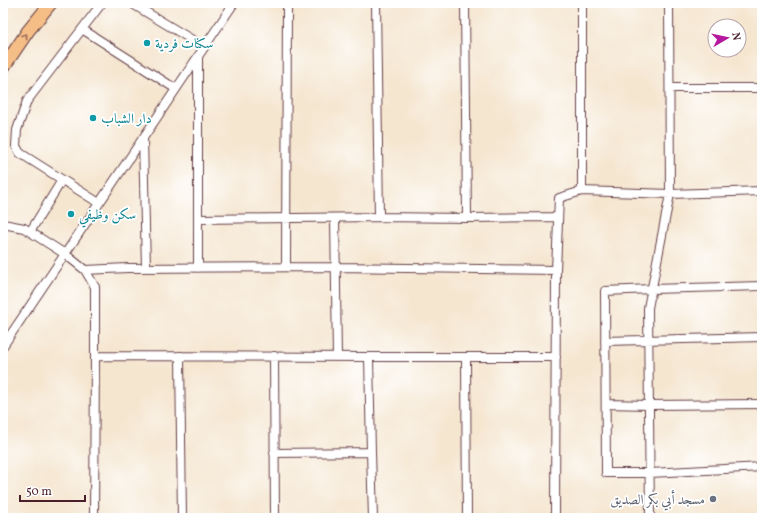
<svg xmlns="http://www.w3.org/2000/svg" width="765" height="521" font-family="Vollkorn,Amiri,serif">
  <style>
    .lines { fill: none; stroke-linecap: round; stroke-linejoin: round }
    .street-casing { stroke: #643d44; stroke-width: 10 }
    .primary-casing { stroke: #643d44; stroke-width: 14 }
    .street { stroke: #fff; stroke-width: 8 }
    .primary { stroke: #f6be87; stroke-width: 12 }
    .oneway { stroke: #976754 }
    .culture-dot { fill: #0f9aa8; stroke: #fff; stroke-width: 1.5 }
    .worship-dot { fill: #6b7280; stroke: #fff; stroke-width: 1.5 }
    .labels { text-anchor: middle; stroke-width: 3.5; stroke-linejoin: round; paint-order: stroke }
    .culture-label { font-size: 14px; fill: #0d838f; stroke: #fff; text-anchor: start }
    .worship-label { font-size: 14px; fill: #5b616d; stroke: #fff; text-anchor: end }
  </style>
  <rect width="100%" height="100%" fill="#fff"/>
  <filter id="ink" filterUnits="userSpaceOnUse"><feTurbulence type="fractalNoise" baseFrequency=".025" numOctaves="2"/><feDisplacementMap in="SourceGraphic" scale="8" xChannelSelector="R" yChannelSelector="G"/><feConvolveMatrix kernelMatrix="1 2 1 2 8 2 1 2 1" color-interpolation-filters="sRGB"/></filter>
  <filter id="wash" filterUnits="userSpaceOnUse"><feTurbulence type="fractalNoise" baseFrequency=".012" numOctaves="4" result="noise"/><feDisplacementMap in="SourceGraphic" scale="16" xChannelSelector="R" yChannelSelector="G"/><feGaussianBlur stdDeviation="0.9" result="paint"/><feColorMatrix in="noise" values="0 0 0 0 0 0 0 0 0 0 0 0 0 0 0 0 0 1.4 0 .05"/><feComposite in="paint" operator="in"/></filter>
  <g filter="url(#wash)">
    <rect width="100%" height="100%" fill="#f5e6d0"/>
  </g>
  <g filter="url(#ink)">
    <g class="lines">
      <defs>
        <path id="street" d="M131 3 204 47
          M376 3 379 217
          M465 3 467 218
          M582 3V191L670 194 762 191
          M82 29 176 89
          M670 88H762
          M143 138 146 268
          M99 203 20 153 16 146 17 130 27 101 102 3
          M335 218 337 357
          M198 219 379 217 467 218 558 217
          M3 224 24 228 65 254 85 270 95 287V356L94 518
          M30 232 62 180
          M286 267 287 3
          M198 268V56
          M85 270 128 268 336 267 556 270
          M762 286 651 289 605 291 606 473H650L762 467
          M605 341 762 337
          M3 346 234 3
          M95 356 369 357H556
          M180 356 182 518
          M274 356 275 518
          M369 357 371 452 373 518
          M466 357 467 518
          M606 404 649 405 762 404
          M274 453 371 452
          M555 518 556 270 559 198 582 191
          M650 518 648 308 670 194 669 3"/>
        <path id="primary" d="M3 68 28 31 51 3"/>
      </defs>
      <use href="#street" class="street-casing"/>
      <use href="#primary" class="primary-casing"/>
      <use href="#street" class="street"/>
      <use href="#primary" class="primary"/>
    </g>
    <defs><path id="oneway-chevron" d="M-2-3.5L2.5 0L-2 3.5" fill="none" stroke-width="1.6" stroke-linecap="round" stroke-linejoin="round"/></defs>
    <use class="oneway" href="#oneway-chevron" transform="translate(25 36) rotate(-53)"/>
  </g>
  <g class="culture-dot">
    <circle cx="147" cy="43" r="4"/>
    <circle cx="93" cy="118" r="4"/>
    <circle cx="71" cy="214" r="4"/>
  </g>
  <circle class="worship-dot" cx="713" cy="499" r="4"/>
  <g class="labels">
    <g class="culture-label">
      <text x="155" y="48">سكنات فردية</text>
      <text x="101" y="123">دار الشباب</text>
      <text x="79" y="219">سكن وظيفي</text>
    </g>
    <g class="worship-label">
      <text x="705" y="504">مسجد أبي بكر الصديق</text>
    </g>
  </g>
  <rect width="765" height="521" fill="none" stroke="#fff" stroke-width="16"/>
  <g transform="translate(727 38) rotate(81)"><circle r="19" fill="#ffffff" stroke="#b7a5aa"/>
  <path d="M0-3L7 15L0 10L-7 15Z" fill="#b5179e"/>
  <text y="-6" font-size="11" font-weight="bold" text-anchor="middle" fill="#4a1f2b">N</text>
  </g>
  <path d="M20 495v6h65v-6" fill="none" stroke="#4a1f2b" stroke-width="2"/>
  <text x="26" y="495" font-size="12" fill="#4a1f2b" stroke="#ffffff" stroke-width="3" paint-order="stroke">50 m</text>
</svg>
